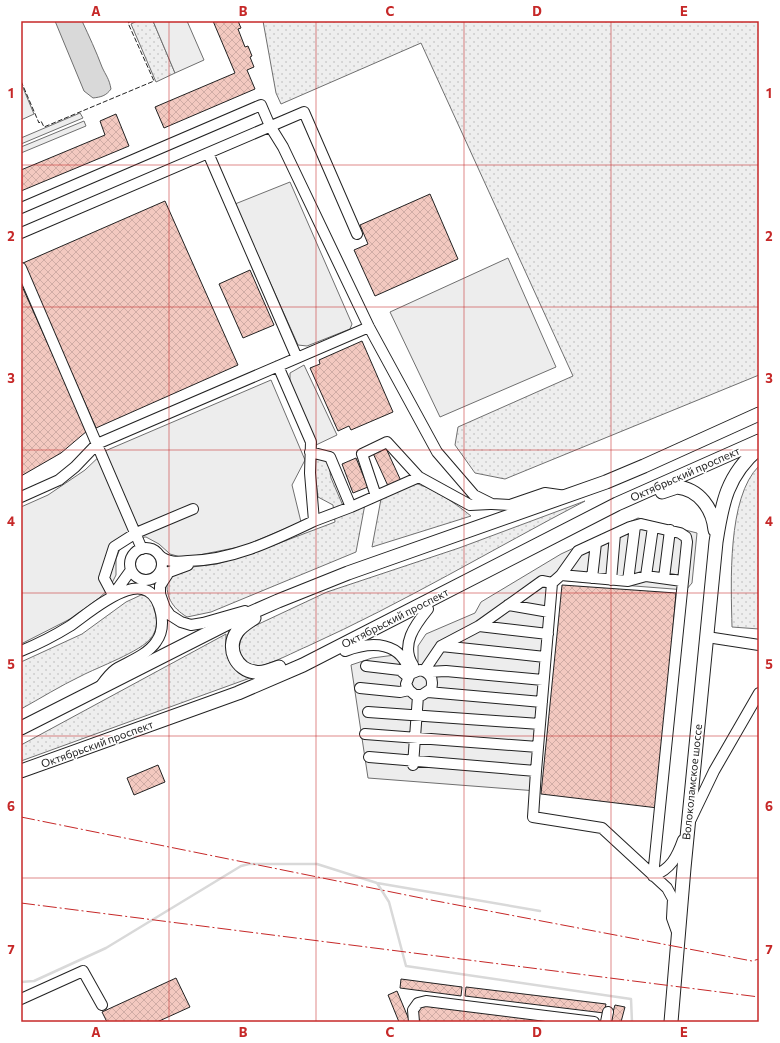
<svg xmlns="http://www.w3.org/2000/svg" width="780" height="1043" font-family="Commissioner,sans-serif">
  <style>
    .grass { fill: url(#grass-dots); stroke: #6f6f6f }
    .garden { fill: #eee; stroke: #6f6f6f }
    .parking { fill: #ededed; stroke: #6f6f6f }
    .water { fill: #d9d9d9; stroke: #6f6f6f }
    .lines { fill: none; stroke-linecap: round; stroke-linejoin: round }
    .stream { stroke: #d9d9d9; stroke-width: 2.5 }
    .building { fill: url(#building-cross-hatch); stroke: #222 }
    .minor-casing { stroke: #222; stroke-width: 12 }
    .major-casing { stroke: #222; stroke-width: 15 }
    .minor { stroke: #fff; stroke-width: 10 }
    .major { stroke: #fff; stroke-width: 13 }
    .fence { stroke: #222; stroke-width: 1; stroke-dasharray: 5 2; stroke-linecap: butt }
    .power { stroke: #c62828; stroke-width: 1; stroke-dasharray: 14 3 2 3; stroke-linecap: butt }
    .grid { fill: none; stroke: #c62828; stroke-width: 1; stroke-opacity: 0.55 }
    .labels { text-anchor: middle; stroke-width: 3; stroke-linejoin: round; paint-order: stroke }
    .street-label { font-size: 11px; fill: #222; stroke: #fff }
    .neatline { fill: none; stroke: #c62828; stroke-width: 1.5 }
    .grid-label { font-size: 13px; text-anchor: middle; font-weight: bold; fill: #c62828 }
  </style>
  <defs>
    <pattern id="grass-dots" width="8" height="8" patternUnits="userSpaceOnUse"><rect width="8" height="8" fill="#eee"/><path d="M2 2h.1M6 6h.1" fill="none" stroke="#ccc" stroke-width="1.8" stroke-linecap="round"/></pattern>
    <pattern id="building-cross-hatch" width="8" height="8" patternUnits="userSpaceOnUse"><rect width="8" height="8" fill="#f3c9c0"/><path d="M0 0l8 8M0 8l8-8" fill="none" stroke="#d0aca5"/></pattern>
  </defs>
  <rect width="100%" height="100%" fill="#fff"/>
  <path class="grass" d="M137 21H153L175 73 156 82 131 24Z
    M263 21H759V375L505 479 475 473 455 445 458 427 573 376 421 43 281 104 276 93Z
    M313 459 328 460 331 478 344 508 365 504 356 552 211 612 187 617C172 608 164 595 168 577L192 567 217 564 253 553 335 522 333 505 318 497Z
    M759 466V629L732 627C731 584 727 497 759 466Z
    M410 482C431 486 455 503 471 516L372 547 381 499Z
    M585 501C493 549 403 603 308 646 298 650 268 666 258 666 247 665 243 658 238 649L241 638 248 629 327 592 459 548Z
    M141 595 150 597C155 611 161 625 151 638 142 651 96 668 81 676 60 686 41 698 21 709V662L82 634 126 602Z
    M226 634C225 657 228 669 250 678L21 761V745Z"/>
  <path class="garden" d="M21 83 34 114 21 120Z"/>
  <path class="parking" d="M153 21H187L204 60 175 73Z
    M80 113 83 118 21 144V138Z
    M84 121 86 126 21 153V147Z
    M290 182 352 324 350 329 307 346 298 345 235 204Z
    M508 258 556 367 440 417 390 312Z
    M304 365 337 435 316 445 290 382V373Z
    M271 380 305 460 292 485 301 522 244 546 184 558 170 554 159 544 146 537 132 538 121 546 116 559V575L109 589 99 598 72 618 21 644V507L48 495 85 470 105 451Z
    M638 518 697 533 692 583 686 590 557 580 537 791 368 778 351 665 372 658 395 655 405 669 418 662V646L426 634 475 613 481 602 561 554Z"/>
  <path class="water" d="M55 21H82C89 36 96 51 102 67 106 76 109 78 111 89 106 96 101 97 93 98L84 91Z"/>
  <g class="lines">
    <path class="stream" d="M377 883 389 902 406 966 631 999 632 1022
      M21 982 34 981 106 948 241 866 249 864H317L377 883 540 911"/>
  </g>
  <path class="building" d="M213 21H238L241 28 238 29 245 47 248 46 252 56 250 57 254 67 247 70 255 89 164 128 155 107 235 73Z
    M116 114 129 146 21 191V170L105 135 100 121Z
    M430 194 458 259 375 296 354 250 368 244 360 225Z
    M165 201 238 365 96 428 23 263Z
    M250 270 274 325 243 338 219 284Z
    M21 284 87 431 61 453 21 476Z
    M362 341 393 412 351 430 349 426 338 431 310 368 320 364 319 360Z
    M385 446 401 481 388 486 372 451Z
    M356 458 368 487 353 493 342 464Z
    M562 585 676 593 658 808 541 794Z
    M158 765 165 782 134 795 127 778Z
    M176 978 190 1007 157 1022H107L102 1012Z
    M401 979 462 987 461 996 400 988Z
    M466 987 606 1004 604 1013 465 996Z
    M397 991 410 1022H399L388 995Z
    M419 1004 565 1022H417Z
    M615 1005 625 1007 621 1022H610Z"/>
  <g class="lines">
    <defs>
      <path id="minor" d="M208 153 297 358
        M21 208 261 105 270 126 283 147 369 327 437 452 474 495 492 504 510 505 545 493 566 496
        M21 233 304 112 357 234
        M21 268 142 549
        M310 452 330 457 351 507 419 477
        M376 496 362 454 387 442 419 477 470 505 490 504
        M21 497 59 480 75 467 97 444 369 327
        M314 521 351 507
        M130 564a16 16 0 1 1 32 0a16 16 0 1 1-32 0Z
        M159 555C167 563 178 562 188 561 234 560 274 540 314 521L310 473 311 442 278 366
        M188 565 169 572 160 586V594L165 608 170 615 181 622 191 625 203 623 245 611
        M561 575 578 551 630 527 641 524 680 533 686 537 687 542 653 876
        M646 576 653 527
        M592 578 596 543
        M664 578 670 530
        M611 580 615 534
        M628 581 635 526
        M113 595 104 578 114 547 136 533 193 509
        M113 595 131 570
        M508 605 549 612
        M479 626 548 634
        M707 637 759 645
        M441 646 545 657
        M21 651C38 644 54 636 70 626 92 611 149 558 161 613 163 623 162 634 156 642 147 655 130 661 116 669 109 674 105 680 100 687
        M345 651C372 641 402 641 410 674
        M413 665C400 645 415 625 428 609
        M366 666 400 670 408 677
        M424 671 441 646 479 626 542 581 552 583
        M427 672 446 671 543 680
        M360 688 400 692 409 690 415 695H422L431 689C434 679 430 672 420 670L410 674 406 684 409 690
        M428 692 542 702
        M368 712 540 724
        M365 734 538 747
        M369 757 536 771 552 583 561 575 628 581 646 576 682 581
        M413 765 418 696
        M536 771 533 817 602 828 667 888 673 899 672 918 677 932
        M691 819 714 771 759 693
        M653 876C671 869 677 857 683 840
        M21 999 83 971 102 1005
        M414 1022 413 1010 418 1003 426 1001 594 1022
        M606 1022 608 1012"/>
      <path id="major" d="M662 492 677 487C699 489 713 509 715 530
        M254 618C248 622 241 626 237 632 226 648 236 670 255 672 263 674 271 670 279 667
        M21 728 230 622 278 601 348 573 606 482 644 466 759 414
        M21 771 238 693 303 665 617 504 759 441
        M671 1022 684 868 716 542C722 503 727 475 759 448"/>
    </defs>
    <use href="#minor" class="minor-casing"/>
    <use href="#major" class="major-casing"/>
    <use href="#minor" class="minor"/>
    <use href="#major" class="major"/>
    <path class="fence" d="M21 81 39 123 41 121 44 127 154 81 128 23 131 21"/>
    <path class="power" d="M21 817 431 900 752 961 759 959
      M21 903 759 997"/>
  </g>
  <path class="grid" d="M169 21V1022M316 21V1022M464 21V1022M611 21V1022M21 165H759M21 307H759M21 450H759M21 593H759M21 736H759M21 878H759"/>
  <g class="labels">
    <g class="street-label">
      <text transform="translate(685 474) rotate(-24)" y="4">Октябрьский проспект</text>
      <text transform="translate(395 618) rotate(-27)" y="4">Октябрьский проспект</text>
      <text transform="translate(97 744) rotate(-20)" y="4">Октябрьский проспект</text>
      <text transform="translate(692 782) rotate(-84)" y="4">Волоколамское шоссе</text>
    </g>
  </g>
  <rect width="780" height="1043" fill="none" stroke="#ffffff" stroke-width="44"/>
  <rect x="22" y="22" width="736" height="999" class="neatline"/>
  <g class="grid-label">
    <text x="96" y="16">A</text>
    <text x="243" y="16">B</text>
    <text x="390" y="16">C</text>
    <text x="537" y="16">D</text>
    <text x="684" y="16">E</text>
    <text x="11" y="98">1</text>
    <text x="769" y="98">1</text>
    <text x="11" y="241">2</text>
    <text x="769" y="241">2</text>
    <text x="11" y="383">3</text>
    <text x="769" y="383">3</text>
    <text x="11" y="526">4</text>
    <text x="769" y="526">4</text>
    <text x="11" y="669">5</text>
    <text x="769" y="669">5</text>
    <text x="11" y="811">6</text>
    <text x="769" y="811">6</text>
    <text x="11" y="954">7</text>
    <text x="769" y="954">7</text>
    <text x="96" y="1037">A</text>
    <text x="243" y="1037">B</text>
    <text x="390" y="1037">C</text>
    <text x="537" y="1037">D</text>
    <text x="684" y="1037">E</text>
  </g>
</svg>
